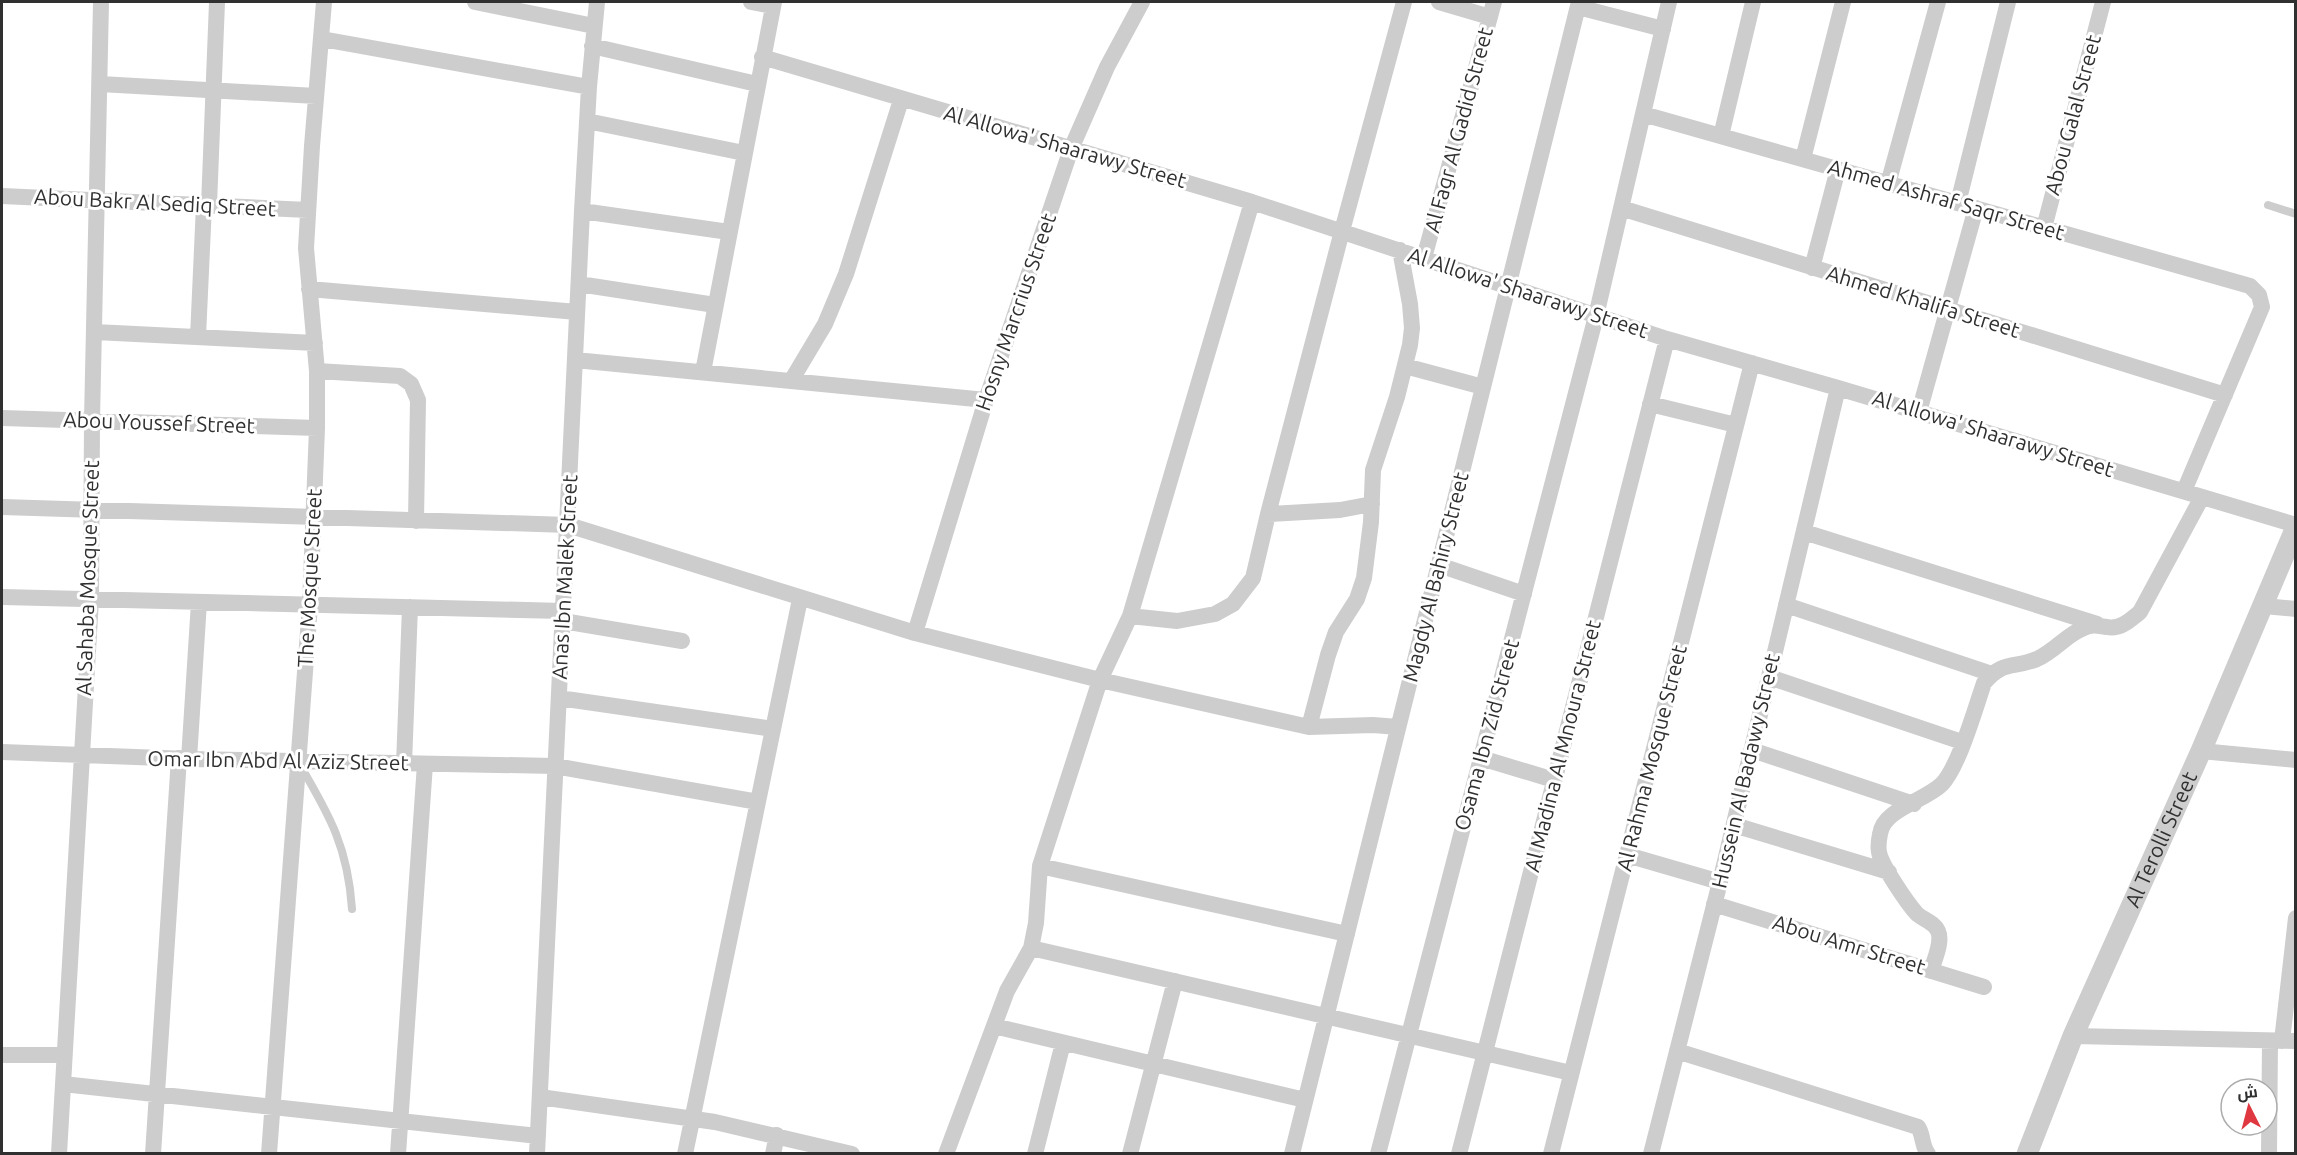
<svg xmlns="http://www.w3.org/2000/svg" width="2297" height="1155" font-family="Ubuntu,Cairo,sans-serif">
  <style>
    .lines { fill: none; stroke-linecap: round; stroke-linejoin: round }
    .service { stroke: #cdcdcd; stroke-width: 8 }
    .minor { stroke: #cdcdcd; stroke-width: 16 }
    .tertiary { stroke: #cdcdcd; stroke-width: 21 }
    .labels { text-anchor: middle; stroke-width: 6; stroke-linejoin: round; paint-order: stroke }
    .street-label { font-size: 21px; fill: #303030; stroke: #fff }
  </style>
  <rect width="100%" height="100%" fill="#fff"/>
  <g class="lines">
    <path class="service" d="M2268 205 2296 214
      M300 765C330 816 348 848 352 909"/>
    <path class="minor" d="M475 2 594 26
      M751 2 773 6
      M1439 2 1490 17
      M1578 7 1663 29
      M322 39 589 87
      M592 46 757 84
      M762 57 1252 202 1667 339 1838 388 2296 525
      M100 84 316 96
      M1643 114 2250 286 2259 295 2262 307 2184 491
      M587 121 744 153
      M1721 136 1753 2
      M1803 159 1843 2
      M1888 184 1938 2
      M2 196 308 210
      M1958 203 2008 2
      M209 205 217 2
      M1621 208 2225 395
      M582 211 729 232
      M2044 228 2103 2
      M1424 258 1494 2
      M1812 268 1838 169
      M579 284 715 305
      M309 289 577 312
      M95 332 315 343
      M198 337 204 205
      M575 360 986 400
      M1405 366 1483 387
      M317 371 400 376 411 384 418 400 416 521
      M703 372 774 2
      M791 381 825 324 846 274 901 100
      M1650 404 1736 425
      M1919 412 1976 208
      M2 418 317 428
      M2 507 568 525 915 633 1100 680 1309 727 1373 725 1398 727
      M1268 514 1340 510 1372 504
      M1804 532 2097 624
      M1439 565 1524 594
      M2 597 563 611
      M1786 605 1992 674
      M2264 606 2296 609
      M1130 616 1177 621 1215 614 1233 604 1253 578 1268 514 1342 231 1404 2
      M563 621 682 641
      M915 633 986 400 1071 149 1107 67 1142 2
      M1769 677 1962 742
      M559 698 773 729
      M1309 727 1328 655 1336 632 1357 599 1364 578 1371 522 1373 470 1397 397 1410 345 1412 328 1410 304 1400 250
      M1752 750 1914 804
      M2201 751 2296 760
      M2 752 189 759 555 766 758 802
      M1481 758 1554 780
      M189 759 199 602
      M404 764 410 607
      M1734 825 1889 872
      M1627 855 1720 882
      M1040 866 1347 934
      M1714 904 1984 987
      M1031 948 1571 1073
      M1931 971C1934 960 1943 942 1938 931 1934 922 1924 920 1917 914 1908 904 1881 865 1879 852 1878 847 1879 839 1880 834 1883 809 1925 801 1942 784 1959 766 1975 709 1984 683 2003 660 2013 669 2037 659 2055 651 2067 634 2084 628 2093 624 2098 626 2107 627 2120 630 2130 620 2140 612L2202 497
      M994 1026 1305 1100
      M2073 1036 2296 1041
      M2282 1041 2296 918
      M1677 1051 1918 1127C1924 1136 1921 1145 1928 1154
      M2 1055H64
      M63 1084 538 1136
      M540 1097 715 1122 852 1154
      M59 1154 91 599 92 420 101 2
      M153 1154 179 758
      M269 1154 310 605 317 428V371L306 248 312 146 324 2
      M398 1154 425 764
      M537 1154 582 211 589 87 597 2
      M685 1154 800 599
      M773 1154 777 1135
      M946 1154 1007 991 1031 948 1036 923 1040 866 1100 680 1130 616 1252 202
      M1035 1154 1063 1043
      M1130 1154 1175 981
      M1292 1154 1579 2
      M1378 1154 1596 316 1669 2
      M1459 1154 1667 339
      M1551 1154 1752 363
      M1651 1154 1720 882 1838 388
      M2269 1154 2270 1041"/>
    <path class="tertiary" id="s1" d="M2027 1154 2073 1036 2201 751 2296 527"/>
  </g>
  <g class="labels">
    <g class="street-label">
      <text transform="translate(2073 115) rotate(-75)" y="7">Abou Galal Street</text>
      <text transform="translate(1459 130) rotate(-75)" y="7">Al Fagr Al Gadid Street</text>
      <text transform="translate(1065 147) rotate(16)" y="7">Al Allowa' Shaarawy Street</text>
      <text transform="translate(1946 200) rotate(16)" y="7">Ahmed Ashraf Saqr Street</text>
      <text transform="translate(155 203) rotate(3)" y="7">Abou Bakr Al Sediq Street</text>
      <text transform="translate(1528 293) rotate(18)" y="7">Al Allowa' Shaarawy Street</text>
      <text transform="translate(1923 302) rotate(17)" y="7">Ahmed Khalifa Street</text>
      <text transform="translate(1016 312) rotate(-71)" y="7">Hosny Marcrius Street</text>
      <text transform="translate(159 423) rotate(2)" y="7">Abou Youssef Street</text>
      <text transform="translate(1993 434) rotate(17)" y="7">Al Allowa' Shaarawy Street</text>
      <text transform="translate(565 577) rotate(-87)" y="7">Anas Ibn Malek Street</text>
      <text transform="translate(1436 577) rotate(-76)" y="7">Magdy Al Bahiry Street</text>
      <text transform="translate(88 578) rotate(-88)" y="7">Al Sahaba Mosque Street</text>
      <text transform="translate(310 578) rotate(-87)" y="7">The Mosque Street</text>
      <text transform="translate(1487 735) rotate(-75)" y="7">Osama Ibn Zid Street</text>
      <text transform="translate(1563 746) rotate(-76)" y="7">Al Madina Al Mnoura Street</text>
      <text transform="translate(1652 758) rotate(-76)" y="7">Al Rahma Mosque Street</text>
      <text transform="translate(278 761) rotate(1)" y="7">Omar Ibn Abd Al Aziz Street</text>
      <text transform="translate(1746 771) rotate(-77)" y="7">Hussein Al Badawy Street</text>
      <text dy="7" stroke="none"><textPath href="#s1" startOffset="342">Al Terolli Street</textPath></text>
      <text transform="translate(1849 945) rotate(17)" y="7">Abou Amr Street</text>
    </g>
  </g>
  <rect width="2297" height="1155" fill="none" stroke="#303030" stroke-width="6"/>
  <g transform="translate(2249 1107) rotate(354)"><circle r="28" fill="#ffffff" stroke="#acacac" stroke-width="1.5"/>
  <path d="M0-4.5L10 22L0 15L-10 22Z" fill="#e03840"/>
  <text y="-9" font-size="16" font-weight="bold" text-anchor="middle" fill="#303030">ش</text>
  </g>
</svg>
